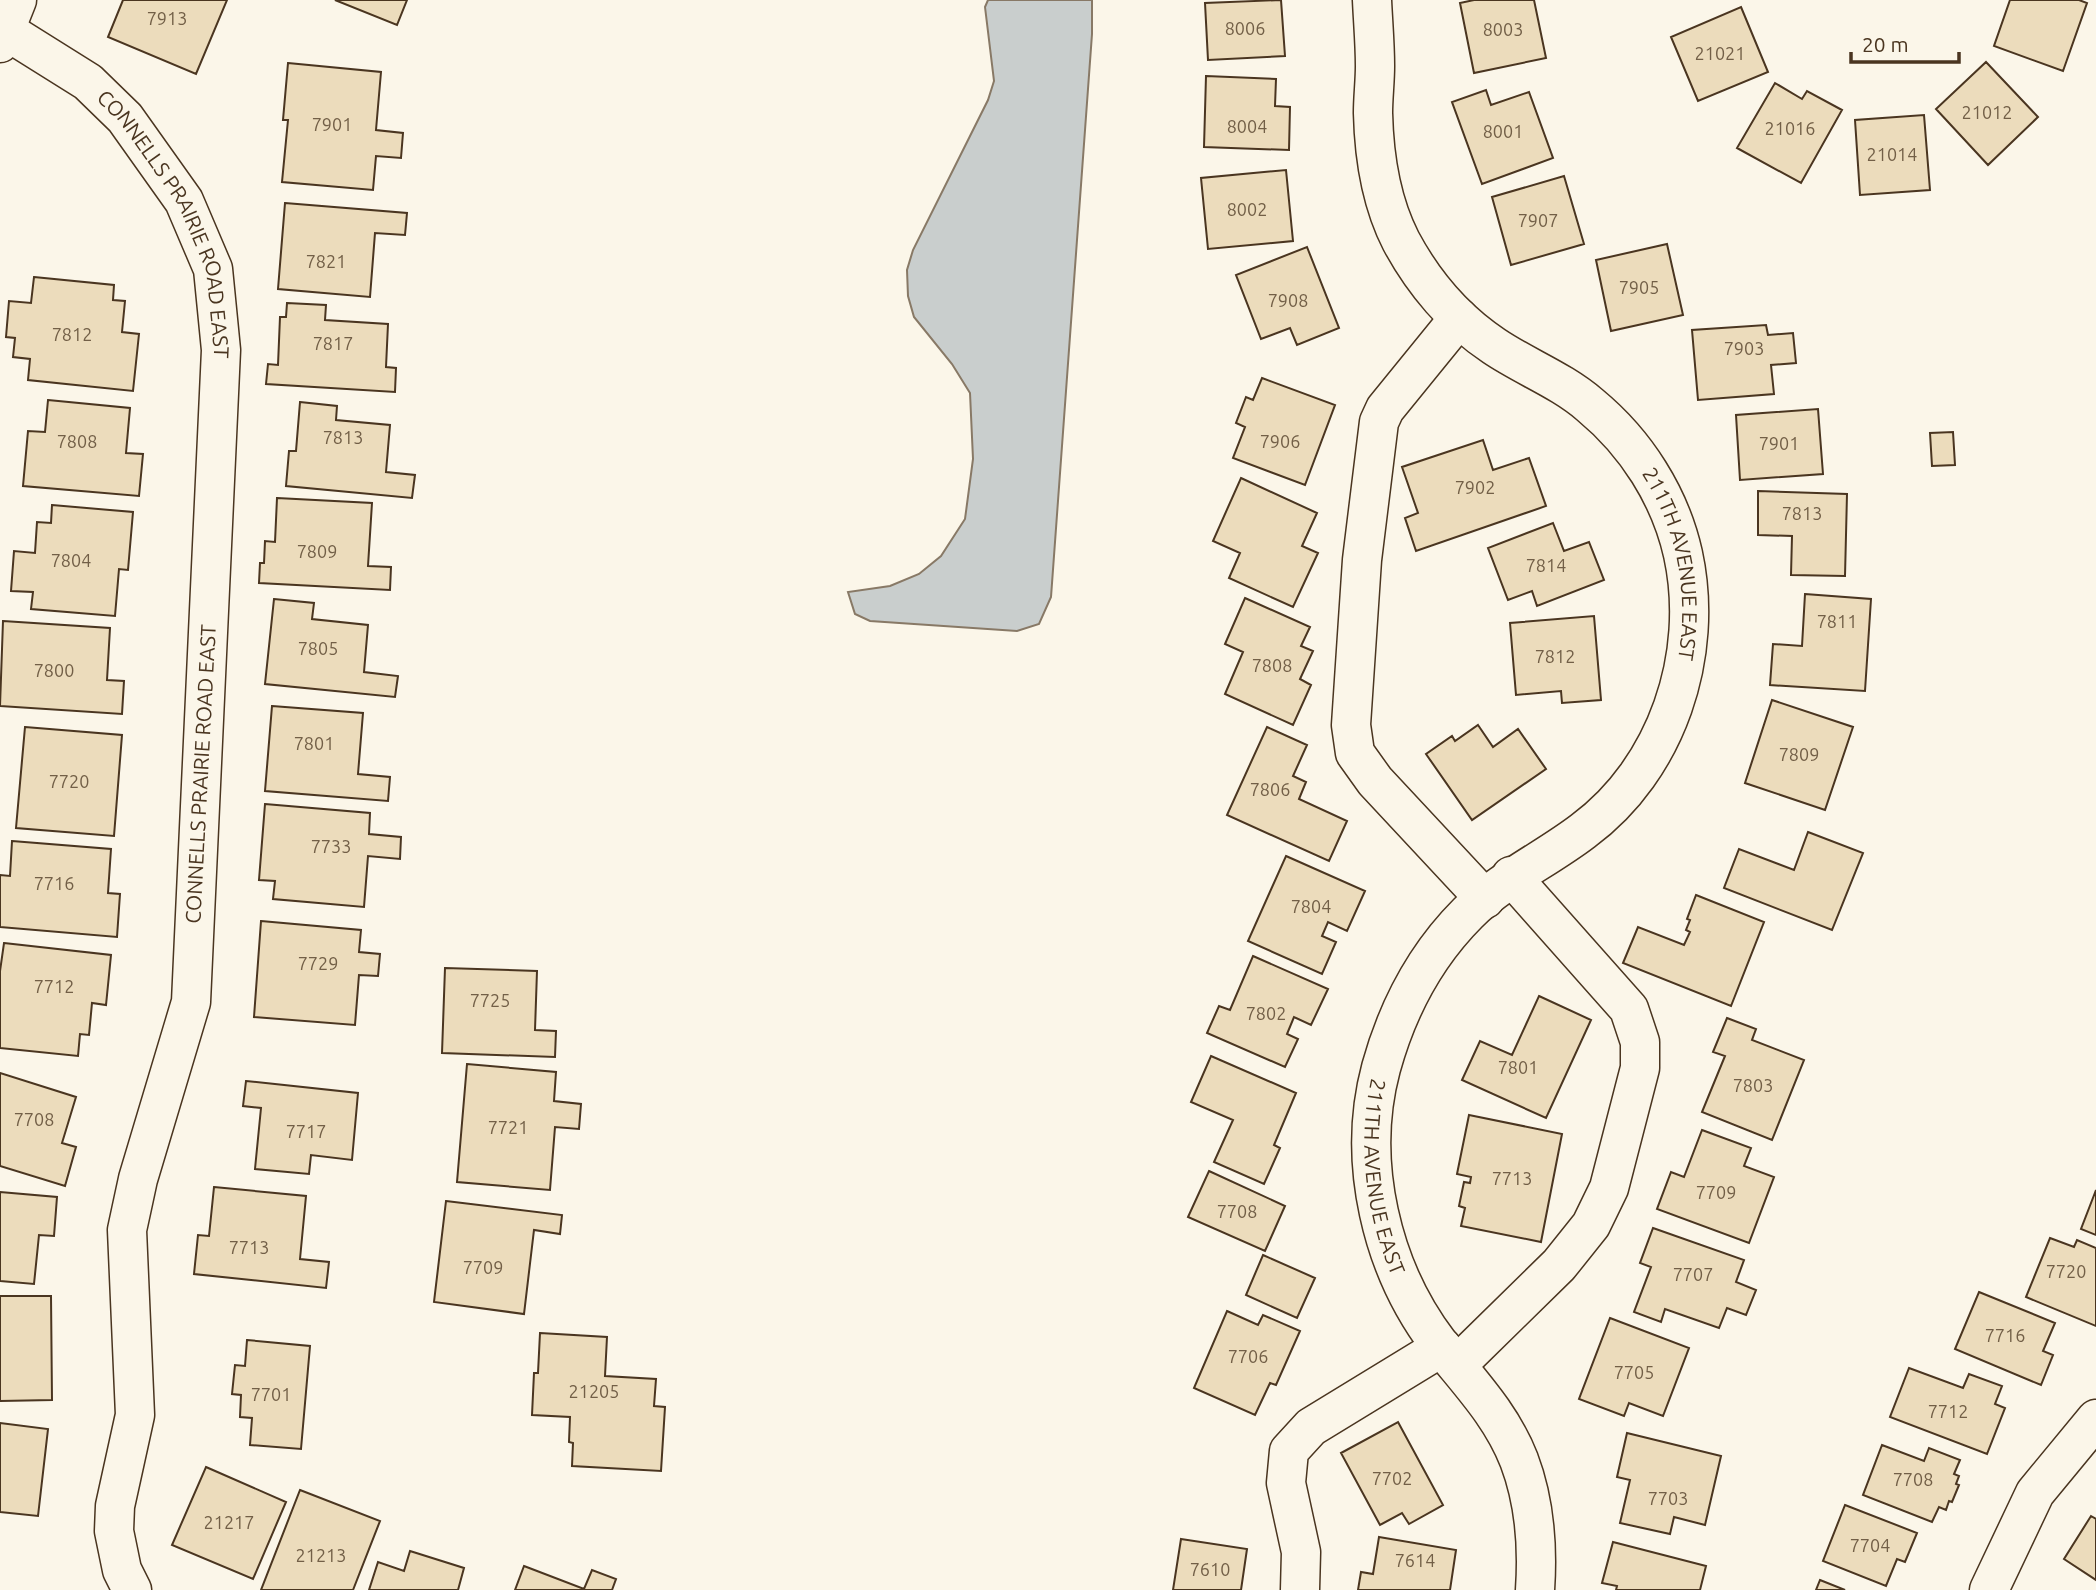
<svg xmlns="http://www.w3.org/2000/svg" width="2096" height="1590" font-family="Ubuntu,sans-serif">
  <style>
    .water { fill: #c9cecd; stroke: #887966; stroke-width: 2 }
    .building { fill: #ecdcbc; stroke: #4a3520; stroke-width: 2 }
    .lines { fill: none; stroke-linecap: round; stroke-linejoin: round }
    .minor-casing { stroke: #4a3520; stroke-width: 41 }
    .minor { stroke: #fbf6e9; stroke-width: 38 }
    .labels { text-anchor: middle; stroke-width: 5; stroke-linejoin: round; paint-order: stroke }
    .number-label { font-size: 18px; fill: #725f47 }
    .street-label { font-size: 21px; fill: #4a3520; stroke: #fbf6e9 }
  </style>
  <rect width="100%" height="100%" fill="#fbf6e9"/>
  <path class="water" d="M988 0H1092V34L1051 597 1039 624 1017 631 870 621 855 614 848 592 890 586 919 574 941 556 965 519 973 459 970 393 952 364 914 317 908 296 907 270 913 250 988 100 994 81 985 7Z"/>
  <path class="building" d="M123 0H227L196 74 108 37Z
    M335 0H407L397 25Z
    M1281 0 1285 56 1208 60 1205 3Z
    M1474 0H1534L1546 58 1474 73 1460 3Z
    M2010 0H2079L2087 3 2063 71 1994 46Z
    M1741 7 1768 72 1698 101 1671 37Z
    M1986 62 2038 117 1988 165 1936 109Z
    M288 63 381 72 376 130 403 133 401 158 376 156 373 190 282 182 288 120H283Z
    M1206 76 1276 79 1275 106 1290 107 1289 150 1204 147Z
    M1775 83 1802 99 1807 91 1842 110 1801 183 1737 148Z
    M1486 90 1491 105 1529 92 1553 158 1482 184 1452 102Z
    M1924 115 1930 190 1860 195 1855 120Z
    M1286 170 1293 241 1208 249 1201 178Z
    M1564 176 1584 244 1511 265 1492 197Z
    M285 203 407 213 405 235 375 233 370 297 278 289Z
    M1667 244 1683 315 1611 331 1596 260Z
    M1307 247 1339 328 1297 345 1290 328 1261 339 1236 275Z
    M34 277 114 285 113 300 125 301 122 332 139 334 133 391 28 380 30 359 13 357 15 338 6 337 9 301 31 303Z
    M287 303 326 305 325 320 388 324 386 367 396 368 395 392 266 384 268 364 278 365 280 317H286Z
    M1766 325 1768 335 1793 333 1796 363 1771 365 1774 394 1698 400 1692 330Z
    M1262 378 1335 405 1305 485 1233 458 1245 427 1236 423 1246 397 1253 400Z
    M48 400 130 408 126 453 143 454 139 496 23 486 28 431 45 432Z
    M300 402 337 406 336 420 390 425 386 472 415 475 412 498 286 486 289 451H296Z
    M1818 409 1823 474 1740 480 1736 415Z
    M1953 432 1955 465 1932 466 1930 433Z
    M1483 440 1493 470 1529 458 1546 506 1416 551 1405 518 1418 513 1402 467Z
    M1241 478 1317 513 1302 546 1318 553 1293 607 1229 578 1240 553 1213 541Z
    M1758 491 1847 494 1845 576 1791 575 1792 536 1758 535Z
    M277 498 372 503 368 566 391 567 390 590 259 583 260 563H264L265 541 275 542Z
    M52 505 133 512 128 570 119 569 115 616 31 609 33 592 11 591 14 551 35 553 37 522 51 523Z
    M1553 523 1564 551 1589 542 1604 580 1537 606 1532 591 1508 600 1488 548Z
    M1805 594 1871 599 1865 691 1770 685 1773 644 1802 646Z
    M1245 598 1310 627 1301 646 1313 651 1300 679 1311 685 1293 725 1225 694 1243 652 1225 644Z
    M274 599 314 603 312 619 368 625 364 672 398 676 395 697 265 684Z
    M1594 616 1601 700 1562 703 1561 691 1516 695 1510 623Z
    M3 621 110 628 107 680 124 681 122 714 0 706Z
    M1772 700 1853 727 1825 810 1745 783Z
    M272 706 363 713 358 774 390 777 388 801 265 791Z
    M1478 725 1493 747 1518 729 1546 769 1472 820 1426 754 1452 736 1455 741Z
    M25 727 122 735 114 836 16 828Z
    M1267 727 1307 745 1293 776 1306 782 1299 799 1347 821 1329 861 1227 815Z
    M265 804 370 813 369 834 401 837 400 859 368 856 364 907 273 899 275 881 259 880Z
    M1808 832 1863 853 1832 930 1724 888 1739 849 1794 870Z
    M12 841 111 849 108 893 120 894 117 937 0 927V875L10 876Z
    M1286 856 1365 891 1347 931 1328 922 1322 936 1336 942 1322 974 1248 941Z
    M1696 895 1764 922 1731 1006 1623 963 1638 927 1684 945 1690 932 1686 930 1690 920 1687 919Z
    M261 921 361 930 359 952 380 954 378 976 359 975 355 1025 254 1017Z
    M4 943 111 955 106 1005 92 1003 89 1035 80 1034 78 1056 0 1048V971Z
    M1253 956 1328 989 1311 1025 1294 1017 1287 1034 1298 1039 1285 1067 1207 1033 1219 1006 1230 1010Z
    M445 968 537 971 535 1030 556 1031 555 1057 442 1053Z
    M1539 996 1591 1020 1546 1118 1462 1080 1480 1041 1512 1055Z
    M1727 1018 1756 1029 1752 1040 1804 1060 1772 1140 1702 1112 1725 1056 1713 1052Z
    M1211 1056 1296 1093 1274 1145 1280 1148 1264 1184 1214 1162 1233 1120 1191 1102Z
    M467 1064 556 1072 554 1101 581 1104 579 1129 555 1127 550 1190 457 1182Z
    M0 1073 76 1097 62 1143 76 1147 65 1186 0 1166Z
    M246 1081 358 1093 352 1160 311 1155 309 1174 255 1169 261 1108 243 1106Z
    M1469 1115 1562 1134 1541 1242 1461 1226 1465 1208 1459 1206 1464 1182 1470 1183 1471 1177 1457 1174Z
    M1702 1130 1751 1148 1744 1166 1774 1177 1749 1243 1657 1209 1671 1172 1684 1177Z
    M1209 1171 1285 1206 1265 1251 1188 1217Z
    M214 1187 306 1196 300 1259 329 1262 326 1288 194 1274 198 1235 209 1236Z
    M2096 1190V1235L2081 1229Z
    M0 1192 57 1197 54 1236 39 1235 34 1284 0 1281Z
    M446 1201 562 1215 560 1234 534 1230 524 1314 434 1302Z
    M1653 1228 1744 1260 1736 1282 1756 1290 1746 1315 1727 1308 1719 1328 1665 1309 1661 1322 1634 1312 1651 1267 1640 1263Z
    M2050 1238 2074 1247 2077 1240 2096 1248V1326L2026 1297Z
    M1263 1255 1315 1278 1297 1318 1246 1295Z
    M1979 1292 2055 1323 2043 1351 2053 1355 2041 1385 1955 1349Z
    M0 1296H51L52 1400 0 1401Z
    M1227 1311 1258 1325 1263 1315 1300 1331 1276 1385 1270 1383 1255 1415 1194 1388Z
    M1610 1318 1689 1348 1663 1416 1629 1403 1624 1416 1579 1399Z
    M540 1333 607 1337 605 1376 656 1379 654 1406 665 1407 661 1471 572 1466 573 1443 569 1442 570 1417 532 1415 534 1373H538Z
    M247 1340 310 1346 301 1449 250 1445 252 1418 240 1417 241 1395 232 1394 235 1365 245 1366Z
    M1909 1368 1963 1388 1969 1374 2002 1386 1995 1404 2005 1408 1987 1454 1890 1417Z
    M1398 1422 1443 1505 1409 1524 1402 1513 1380 1525 1341 1453Z
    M0 1423 48 1429 38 1516 0 1512Z
    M1627 1433 1721 1456 1705 1525 1674 1517 1670 1534 1620 1523 1630 1480 1617 1477Z
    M1882 1445 1924 1461 1929 1448 1960 1460 1954 1474 1959 1476 1956 1484 1959 1485 1952 1502 1949 1501 1946 1510 1939 1507 1932 1522 1863 1495Z
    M206 1467 286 1502 253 1579 172 1545Z
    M300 1490 380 1521 353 1590H261Z
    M1845 1505 1917 1533 1905 1562 1897 1559 1886 1586 1823 1561Z
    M2091 1516 2096 1519V1580L2064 1559Z
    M1379 1537 1456 1550 1450 1590H1358L1361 1572 1373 1574Z
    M1181 1539 1247 1549 1241 1590H1173Z
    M1613 1542 1706 1566 1700 1590H1616L1617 1586 1602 1583Z
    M410 1551 464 1568 458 1590H369L378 1562 404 1571Z
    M524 1566 584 1589 592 1570 616 1579 612 1590H515Z
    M1820 1580 1845 1590H1816Z"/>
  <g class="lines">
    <defs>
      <g id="minor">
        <path id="s1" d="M1372 0C1373 22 1375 44 1375 66 1375 82 1373 97 1373 113 1374 156 1381 202 1401 241 1423 282 1455 320 1494 346 1525 367 1561 380 1590 405 1636 443 1670 496 1683 554 1705 655 1667 769 1583 831 1545 860 1502 879 1468 913 1425 956 1397 1010 1381 1068 1356 1161 1381 1268 1439 1344 1469 1382 1501 1414 1519 1460 1535 1502 1538 1546 1535 1590"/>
        <path id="s2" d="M0 30H5L88 82 125 118 184 201 213 269 221 350 191 1002 138 1179 127 1230 135 1415 115 1506 114 1531 122 1570 132 1590"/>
        <path d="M0 43 17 0"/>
        <path d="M1459 318 1385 409 1379 422 1362 560 1351 725 1355 753 1375 781 1485 899"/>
        <path d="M1457 1365 1559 1265 1591 1225 1609 1188 1640 1068V1042L1629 1009 1511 876"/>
        <path d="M1300 1590 1301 1552 1286 1483 1289 1451 1311 1427 1442 1347"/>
        <path d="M1989 1590 2035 1493 2096 1419"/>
      </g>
    </defs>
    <use href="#minor" class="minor-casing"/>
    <use href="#minor" class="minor"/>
  </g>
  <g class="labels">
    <g class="number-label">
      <text x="167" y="25">7913</text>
      <text x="1245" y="35">8006</text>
      <text x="1503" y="36">8003</text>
      <text x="1720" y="60">21021</text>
      <text x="1987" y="119">21012</text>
      <text x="332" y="131">7901</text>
      <text x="1247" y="133">8004</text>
      <text x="1790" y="135">21016</text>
      <text x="1503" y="138">8001</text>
      <text x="1892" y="161">21014</text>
      <text x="1247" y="216">8002</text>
      <text x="1538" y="227">7907</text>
      <text x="326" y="268">7821</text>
      <text x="1639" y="294">7905</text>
      <text x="1288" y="307">7908</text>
      <text x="72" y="341">7812</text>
      <text x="333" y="350">7817</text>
      <text x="1744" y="355">7903</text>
      <text x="343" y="444">7813</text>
      <text x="77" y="448">7808</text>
      <text x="1280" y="448">7906</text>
      <text x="1779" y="450">7901</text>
      <text x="1475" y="494">7902</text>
      <text x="1802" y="520">7813</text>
      <text x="317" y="558">7809</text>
      <text x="71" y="567">7804</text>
      <text x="1546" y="572">7814</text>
      <text x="1837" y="628">7811</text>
      <text x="318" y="655">7805</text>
      <text x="1555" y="663">7812</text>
      <text x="1272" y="672">7808</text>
      <text x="54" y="677">7800</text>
      <text x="314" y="750">7801</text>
      <text x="1799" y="761">7809</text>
      <text x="69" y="788">7720</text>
      <text x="1270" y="796">7806</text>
      <text x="331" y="853">7733</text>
      <text x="54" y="890">7716</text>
      <text x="1311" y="913">7804</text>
      <text x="318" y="970">7729</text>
      <text x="54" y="993">7712</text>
      <text x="490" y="1007">7725</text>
      <text x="1266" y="1020">7802</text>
      <text x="1518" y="1074">7801</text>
      <text x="1753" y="1092">7803</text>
      <text x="34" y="1126">7708</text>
      <text x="508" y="1134">7721</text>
      <text x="306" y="1138">7717</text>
      <text x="1512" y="1185">7713</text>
      <text x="1716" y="1199">7709</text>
      <text x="1237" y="1218">7708</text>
      <text x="249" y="1254">7713</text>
      <text x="483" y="1274">7709</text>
      <text x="2066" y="1278">7720</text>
      <text x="1693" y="1281">7707</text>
      <text x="2005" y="1342">7716</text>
      <text x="1248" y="1363">7706</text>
      <text x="1634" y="1379">7705</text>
      <text x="594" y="1398">21205</text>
      <text x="271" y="1401">7701</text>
      <text x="1948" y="1418">7712</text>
      <text x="1392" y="1485">7702</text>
      <text x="1913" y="1486">7708</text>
      <text x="1668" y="1505">7703</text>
      <text x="229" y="1529">21217</text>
      <text x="1870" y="1552">7704</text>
      <text x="321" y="1562">21213</text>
      <text x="1415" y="1567">7614</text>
      <text x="1210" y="1576">7610</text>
    </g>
    <g class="street-label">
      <text dy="7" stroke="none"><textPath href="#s2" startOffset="270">CONNELLS PRAIRIE ROAD EAST</textPath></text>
      <text dy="7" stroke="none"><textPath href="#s1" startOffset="686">211TH AVENUE EAST</textPath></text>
      <text transform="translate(201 774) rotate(-87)" y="7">CONNELLS PRAIRIE ROAD EAST</text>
      <text dy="7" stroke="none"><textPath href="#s1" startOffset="1421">211TH AVENUE EAST</textPath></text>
    </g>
  </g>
  <path d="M1851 52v10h108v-10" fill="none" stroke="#4a3520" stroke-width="3.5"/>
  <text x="1862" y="52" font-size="21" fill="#4a3520" stroke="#fbf6e9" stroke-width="5" paint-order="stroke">20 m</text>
</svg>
